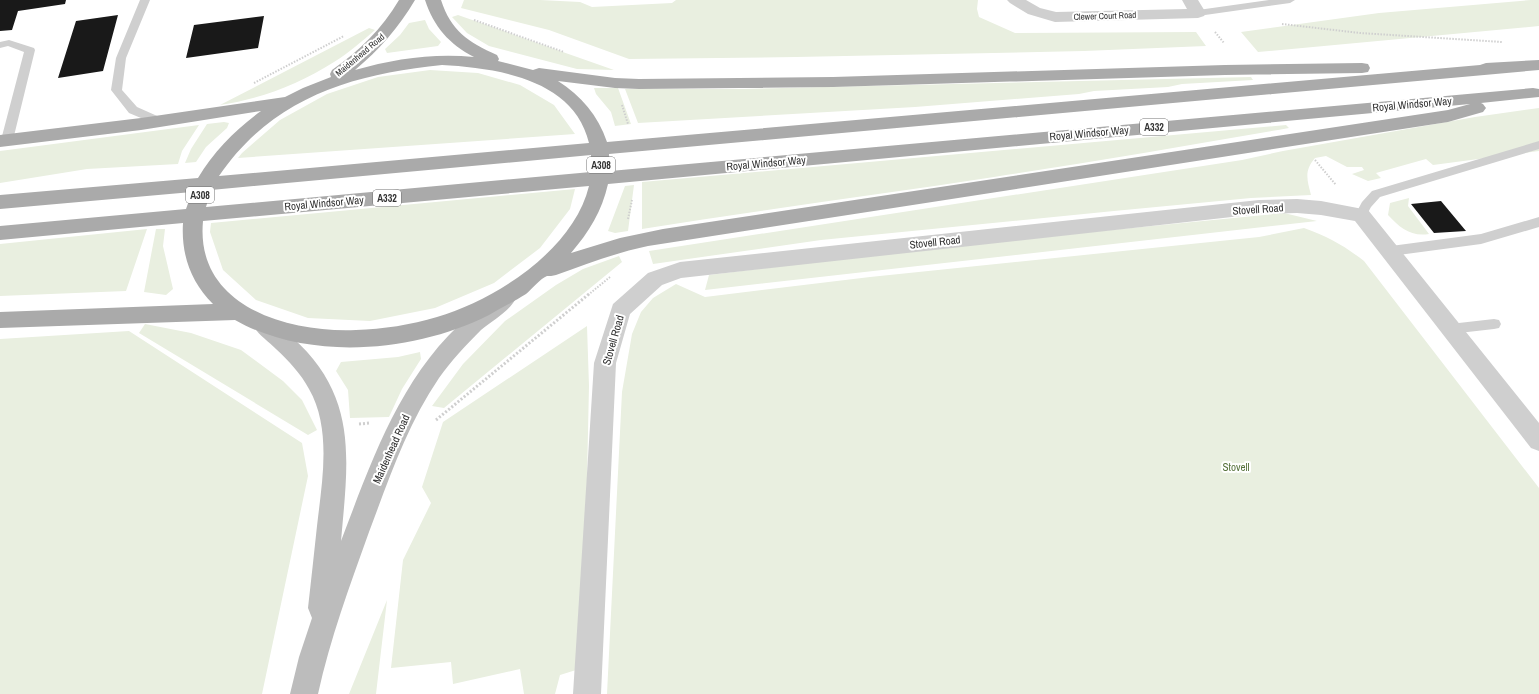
<svg xmlns="http://www.w3.org/2000/svg" width="1539" height="694" font-family="'Archivo Narrow',sans-serif">
  <style>
    .green { fill: #e9efe0 }
    .building { fill: #191919 }
    .lines { fill: none; stroke-linecap: round; stroke-linejoin: round }
    .path-far1 { stroke: #cfcfcf; stroke-width: 2; stroke-dasharray: 1.5 1.5; stroke-linecap: butt }
    .path { stroke: #cfcfcf; stroke-width: 3; stroke-dasharray: 2 2; stroke-linecap: butt }
    .lane { fill: #cfcfcf; fill-rule: evenodd }
    .street { fill: #cfcfcf; fill-rule: evenodd }
    .secondary { fill: #bcbcbc; fill-rule: evenodd }
    .primary { fill: #aaa; fill-rule: evenodd }
    .labels { text-anchor: middle; stroke-width: 4; stroke-linejoin: round; paint-order: stroke }
    .far-street-label { font-size: 9px; fill: #323232; stroke: #fff }
    .shield { fill: #fff; stroke: #707070; stroke-width: 1 }
    .shield-label { font-size: 10px; font-weight: bold; fill: #323232 }
    .street-label { font-size: 11px; fill: #323232; stroke: #fff }
    .park-label { font-size: 11px; fill: #57723c; stroke: #fff }
  </style>
  <rect width="100%" height="100%" fill="#fff"/>
  <path class="green" d="M464 0H540L580 2 592 7 672 3 676 0H978L977 9 979 17 1015 33 1196 32 1206 46 1084 51 796 57 629 59 549 30 461 8Z
    M1531 0H1539V26L1258 52 1241 32 1379 13Z
    M458 15 614 70 577 69 489 46 467 33 452 17Z
    M425 20 429 29 441 42 438 46 387 53 385 49 400 35 409 23Z
    M369 28 375 30C362 41 349 53 334 62 299 84 261 99 220 105Z
    M430 70 478 73 520 85 554 105 575 134 238 158 242 153 280 120 327 94 378 77Z
    M1251 77 1253 80 1182 84 1168 87 1094 91 1079 94 915 107 638 123 625 89H745Z
    M594 88H618L631 124 615 126 611 112 596 94Z
    M1539 108V151L1433 165 1426 159 1376 173 1381 178 1368 181 1352 174 1364 170 1362 167H1347L1326 156 1315 158C1304 171 1307 179 1311 195L1251 198 1114 211 821 240 653 264 649 251 1242 160 1283 151 1475 117Z
    M224 122 229 123 227 128 206 147 196 162 185 163 191 149 207 124Z
    M199 125 182 151 178 164 87 169 0 183V151Z
    M1286 125 1289 128C1190 145 1092 162 994 177 877 195 759 210 642 229V182Z
    M634 185 628 231 615 233 608 231 625 186Z
    M575 189 570 209 540 248 494 283 435 308 370 321 308 318 256 300 223 270 210 232 211 223Z
    M1409 198 1408 206 1429 234C1411 237 1400 228 1388 215L1390 203Z
    M1284 213 1317 221 705 290 709 275 925 248Z
    M1304 228C1329 237 1343 245 1364 261L1539 488V694H607L622 392 632 334 641 312 653 298 676 284 705 297 870 277 1259 237Z
    M147 229 126 291 0 296V244Z
    M156 229H165L163 246 173 289 166 295 144 292Z
    M619 256 622 262 444 408 432 406 463 364 505 321 556 285 583 269Z
    M145 324 191 333 241 350 283 381 302 400 317 430 308 435 139 333Z
    M587 326 589 386 586 524 576 670 560 675 555 694H524L520 669 453 684 451 662 391 668 403 560 431 503 422 487 443 422Z
    M129 331 302 443 308 476 262 694H0V339Z
    M420 352 421 359 402 389 389 417 350 418 348 390 336 371 341 362 398 357Z
    M387 600 376 694H349Z"/>
  <path class="building" d="M0 0H66L65 4 18 11 12 30 0 31Z
    M118 15 103 71 58 78 76 21Z
    M264 16 258 48 186 58 194 25Z
    M1441 201 1466 231 1434 233 1411 204Z"/>
  <g class="lines">
    <path class="path-far1" d="M474 20 564 52
      M1282 24 1360 33 1502 42
      M1215 32 1224 43
      M254 83 344 36
      M622 105 628 124
      M1315 160 1336 185
      M628 219 632 200
      M588 295 610 277"/>
    <path class="path" d="M436 420 589 294
      M359 424 370 423"/>
    <path class="lane" d="M140 0H150L126 58 122 90 137 107 164 119 166 122 164 125 160 126 129 113 111 90 116 58Z
      M1269 0H1295L1290 3 1198 16 1193 13 1198 10Z
      M9 40 34 48 35 50 13 140 11 143H3L1 140 24 52 8 46 0 48V42Z
      M1539 141V149L1380 197 1371 207 1365 218 1361 219 1357 218 1355 215 1362 202 1372 191Z
      M1539 217V227L1481 244 1391 256 1386 254 1385 251 1386 248 1391 246 1481 234Z
      M1494 319 1499 320 1501 324 1499 328 1494 329 1450 334 1445 333 1443 329 1445 325 1450 324Z"/>
    <path class="street" d="M1007 0H1026L1040 8 1056 12 1187 9 1182 0H1198L1206 13 1204 16 1198 18 1055 22 1028 14 1010 3Z
      M1297 199 1321 201 1368 210 1539 423V451L1531 448 1355 221 1321 215 1297 213 1259 214 681 278 662 285 630 314 616 363 601 694H573L594 363 613 304 648 273 680 262 1259 200Z"/>
    <path class="secondary" d="M504 292 511 294 515 300C508 312 492 321 481 330 466 345 451 361 439 378 407 425 389 479 369 532 350 585 330 639 318 694H290L299 657 312 618 308 608C311 581 314 554 317 526 322 482 332 429 309 389 301 374 289 361 276 349 268 341 258 335 253 325L256 319C272 314 281 327 292 337 359 397 348 460 341 541 372 460 401 374 469 316 480 307 491 296 504 292Z"/>
    <path class="primary" d="M399 0H415C399 27 379 50 355 70 394 59 433 53 474 57 449 44 434 27 425 0H441C451 31 468 42 497 55L499 59 498 61 533 70 539 68 615 78 639 79 833 77 1225 65 1362 63 1368 64 1370 68 1368 72 1362 73 1225 75 833 87 639 89 615 88 558 81C581 96 598 115 607 142L1480 65 1486 63 1539 60V70L609 154 610 171 1533 88 1539 89V97L1481 103 1483 104 1486 108 1483 112 1448 122 648 246C615 253 587 264 556 275 553 276 549 276 547 276 541 278 531 290 526 294 515 301 501 308 489 315 416 352 309 362 235 320L0 328V312L213 304C191 282 181 255 183 223L0 240V226L186 209 192 192 0 209V195L198 178C214 151 236 129 261 111L141 130 0 147V135L141 118 285 97 303 88 331 77 330 74 332 70C359 51 382 29 399 0ZM442 65C497 68 574 79 589 143L219 176C272 98 352 74 442 65ZM1470 104 1448 110 663 229 620 238 571 253C589 232 602 211 608 184ZM591 155V172L206 207 211 190ZM589 186C574 249 496 300 437 317 411 325 383 329 356 330 287 333 195 306 203 221Z"/>
  </g>
  <g class="labels">
    <g class="far-street-label">
      <text transform="translate(1105 16) rotate(-2)" y="3">Clewer Court Road</text>
      <text transform="translate(360 55) rotate(-40)" y="3">Maidenhead Road</text>
    </g>
    <g class="shield">
      <rect x="1140" y="119" width="28" height="16" rx="3"/>
      <rect x="587" y="157" width="28" height="16" rx="3"/>
      <rect x="186" y="187" width="28" height="16" rx="3"/>
      <rect x="373" y="190" width="28" height="16" rx="3"/>
    </g>
    <g class="shield-label">
      <text x="1154" y="131">A332</text>
      <text x="601" y="169">A308</text>
      <text x="200" y="199">A308</text>
      <text x="387" y="202">A332</text>
    </g>
    <g class="street-label">
      <text transform="translate(1412 104) rotate(-5)" y="4">Royal Windsor Way</text>
      <text transform="translate(1089 133) rotate(-5)" y="4">Royal Windsor Way</text>
      <text transform="translate(766 163) rotate(-5)" y="4">Royal Windsor Way</text>
      <text transform="translate(324 203) rotate(-5)" y="4">Royal Windsor Way</text>
      <text transform="translate(1258 209) rotate(-4)" y="4">Stovell Road</text>
      <text transform="translate(935 242) rotate(-6)" y="4">Stovell Road</text>
      <text transform="translate(613 340) rotate(-74)" y="4">Stovell Road</text>
      <text transform="translate(391 449) rotate(-66)" y="4">Maidenhead Road</text>
    </g>
    <g class="park-label">
      <text x="1236" y="471">Stovell</text>
    </g>
  </g>
</svg>
